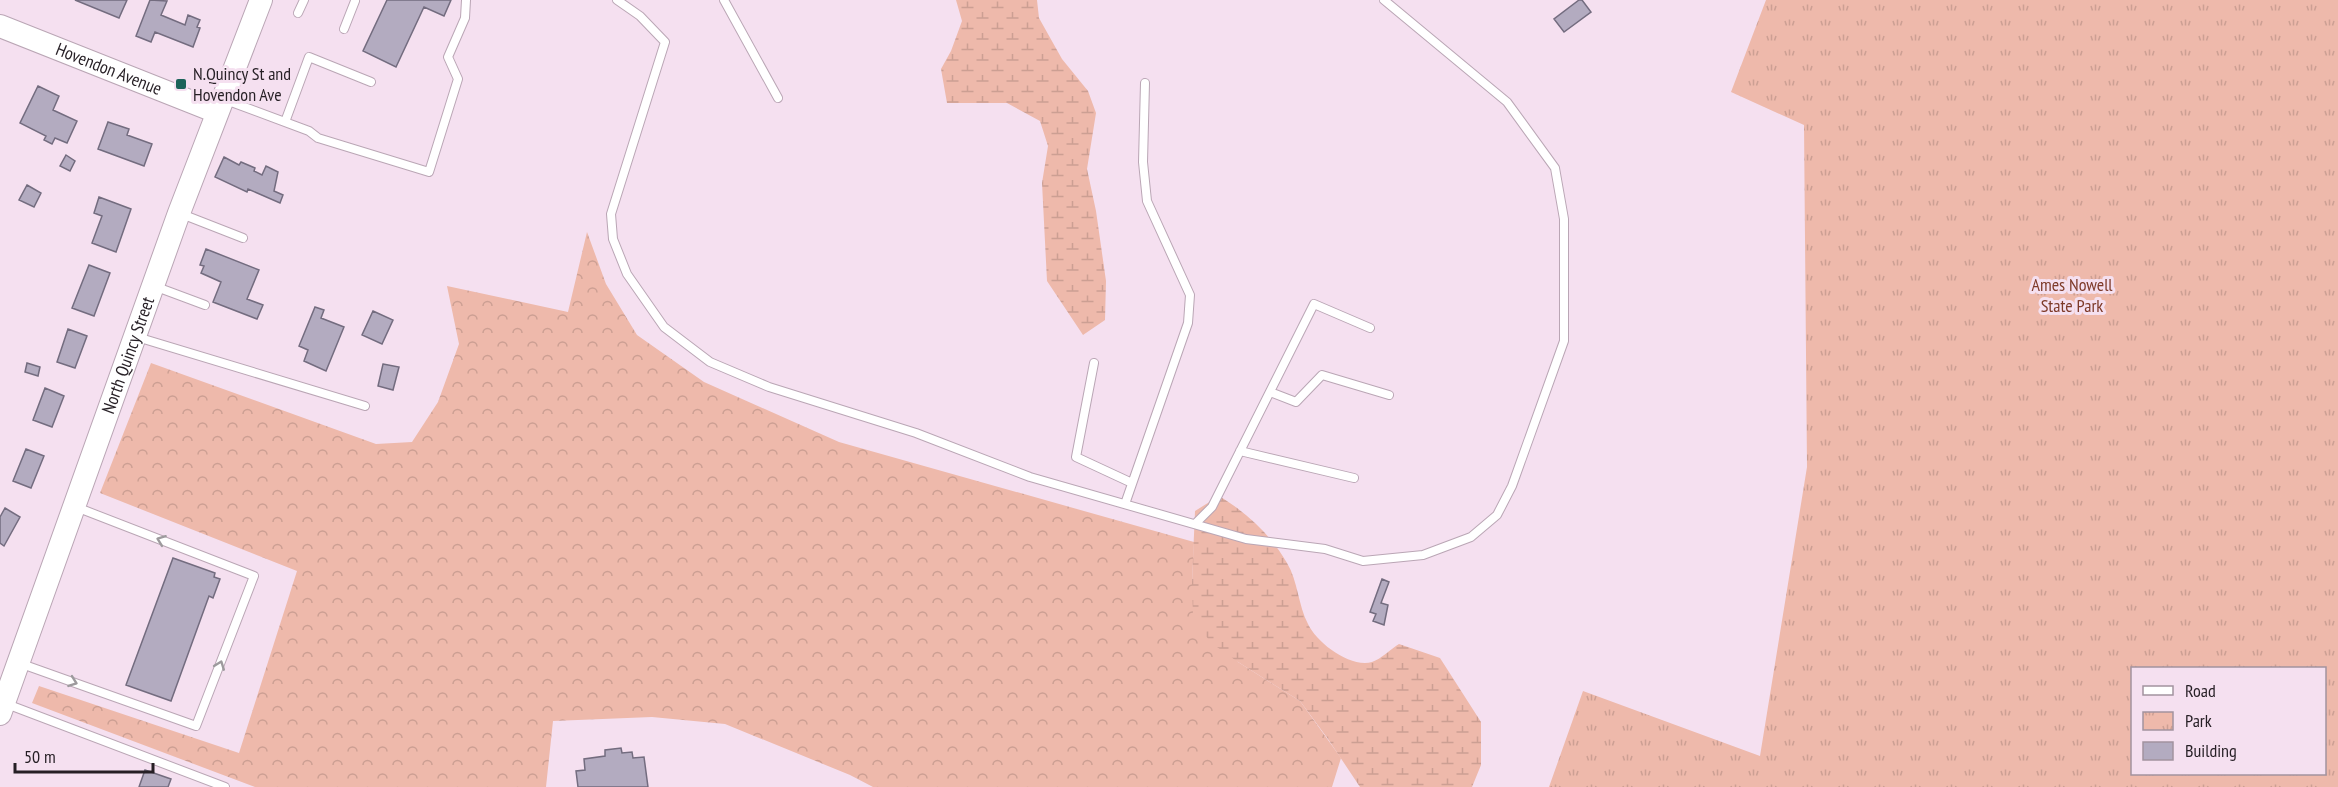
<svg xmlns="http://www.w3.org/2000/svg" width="2338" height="787" font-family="'PT Sans Narrow',sans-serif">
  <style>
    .forest { fill: url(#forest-crowns) }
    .wetland { fill: url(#wetland-marsh) }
    .park { fill: url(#park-tufts); fill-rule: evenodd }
    .building { fill: #b3abc0; stroke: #736c7f; stroke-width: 1.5 }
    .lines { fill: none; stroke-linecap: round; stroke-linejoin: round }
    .lane-casing { stroke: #baa6b5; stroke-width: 10 }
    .secondary-casing { stroke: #baa6b5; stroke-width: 24 }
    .lane { stroke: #fff; stroke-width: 8 }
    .secondary { stroke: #fff; stroke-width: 22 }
    .oneway { stroke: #9d9a9d }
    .poi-dot { fill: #1b6359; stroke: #f5e0f0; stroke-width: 2 }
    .labels { text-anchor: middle; stroke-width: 6; stroke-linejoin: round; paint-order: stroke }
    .street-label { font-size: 18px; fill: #261f25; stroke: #f5e0f0 }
    .poi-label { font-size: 18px; fill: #261f25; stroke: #f5e0f0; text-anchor: start }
    .park-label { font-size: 18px; fill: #7e3a29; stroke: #f5e0f0 }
  </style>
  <defs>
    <pattern id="forest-crowns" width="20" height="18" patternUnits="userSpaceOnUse" patternTransform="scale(1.5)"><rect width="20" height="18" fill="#eeb9ab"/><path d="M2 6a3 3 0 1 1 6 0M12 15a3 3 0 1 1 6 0" fill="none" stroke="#cc9f93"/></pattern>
    <pattern id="wetland-marsh" width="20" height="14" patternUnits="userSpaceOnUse" patternTransform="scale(1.5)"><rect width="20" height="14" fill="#eeb9ab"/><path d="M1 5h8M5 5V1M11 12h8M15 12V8" fill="none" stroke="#cc9f93"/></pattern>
    <pattern id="park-tufts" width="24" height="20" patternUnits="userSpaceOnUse" patternTransform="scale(1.5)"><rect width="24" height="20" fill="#eeb9ab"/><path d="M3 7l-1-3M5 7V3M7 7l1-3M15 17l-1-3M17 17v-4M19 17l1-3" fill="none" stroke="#cc9f93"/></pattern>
  </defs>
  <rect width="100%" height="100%" fill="#f5e0f0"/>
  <path class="forest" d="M587 232 606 284 637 335 704 382 839 442 1194 542 1192 582 1238 662 1300 701 1341 758 1332 787H873L850 775 725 724 652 717 553 721 546 787H255L32 703 39 686 239 753 297 571 100 493 151 363 376 444 412 442 438 402 459 344 447 286 568 312Z"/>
  <path class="wetland" d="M956 0H1037L1039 18 1062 59 1088 91 1096 113 1087 169 1096 211 1106 281 1105 320 1083 335 1047 281 1042 183 1048 146 1040 121 1007 103H947L941 69 951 51 962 21Z
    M1219 496C1246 512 1271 535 1287 563 1298 581 1298 605 1308 624 1317 643 1350 668 1372 662 1381 659 1391 649 1399 644L1440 658 1481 722V765L1472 787H1360L1328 739 1300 701 1238 662 1210 642 1193 616 1192 582 1195 511Z"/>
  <path class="park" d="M1766 0H2338V787H1549L1583 691 1760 756 1807 467 1804 125 1731 92ZM2132 668H2324V774H2132Z"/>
  <path class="building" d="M75 0H127L119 18Z
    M150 0 167 1 161 15 185 25 188 15 200 20 197 27 200 28 193 47 155 32 151 42 136 36Z
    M387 0H451L444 16 424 7 396 67 363 51Z
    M1579 0H1582L1591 12 1564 32 1554 19Z
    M38 86 59 96 53 110 77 121 67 143 55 138 52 144 44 140 46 136 20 123Z
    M108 122 129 129 127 135 152 144 144 166 98 149Z
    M66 155 75 161 70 171 60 166Z
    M224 157 239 165 241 162 255 168 254 171 262 175 266 166 278 172 274 191 283 195 280 203 248 189 247 192 215 177Z
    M27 185 41 193 34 207 19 200Z
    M99 197 131 209 116 252 92 243 102 216 94 213Z
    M206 249 259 270 247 299 263 305 257 319 213 302 221 282 201 273 204 266 200 265Z
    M89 265 110 273 94 316 72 308Z
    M315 307 324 310 321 318 344 327 326 371 304 361 308 350 299 346Z
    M373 311 393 320 382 344 362 335Z
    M68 329 87 336 75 368 57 362Z
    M27 363 40 367 38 376 25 372Z
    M383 364 399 367 393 390 378 386Z
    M45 388 64 396 52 427 33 420Z
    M26 449 44 456 31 488 13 481Z
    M5 508 20 517 4 546 0 543V517Z
    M173 558 215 573 214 577 220 579 213 598 209 596 171 701 126 685Z
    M1382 579 1389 582 1381 603 1388 605 1384 625 1373 621 1376 614 1370 612Z
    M621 748 622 753 632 752 633 758 644 757 648 787H578L576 771 585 770 584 759 605 756V750Z
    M145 770 171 779 168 787H139Z"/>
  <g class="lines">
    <defs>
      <path id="lane" d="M617 0 640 16 665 42 611 214 613 239 627 274 664 327 710 362 769 387 916 433 1030 477 1246 539 1325 549 1363 561 1423 555 1471 537 1497 515 1512 486 1564 341V219L1555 168 1507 102 1384 0
        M724 0 778 98
        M298 13 304 0
        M344 29 355 1
        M223 99 309 131 318 138 429 172 458 79 448 57 465 18 466 0
        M285 122 309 57 371 82
        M179 213 243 238
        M154 286 205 305
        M137 337 365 406
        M1094 363 1076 457 1132 483
        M1270 392 1296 402 1322 375 1389 395
        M1240 451 1354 478
        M1125 504 1188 323 1190 295 1147 201 1143 162 1145 83
        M1195 524 1212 507 1314 304 1370 328
        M19 663 196 726 254 576 76 507
        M4 703 225 787"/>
      <g id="secondary">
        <path id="s1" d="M0 26 217 112"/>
        <path id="s2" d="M0 714 179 213 261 0"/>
      </g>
    </defs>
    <use href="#lane" class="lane-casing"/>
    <use href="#secondary" class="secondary-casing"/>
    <use href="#lane" class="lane"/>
    <use href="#secondary" class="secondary"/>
  </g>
  <defs><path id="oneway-chevron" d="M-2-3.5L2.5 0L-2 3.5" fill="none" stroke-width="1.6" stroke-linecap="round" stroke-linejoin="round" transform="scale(1.5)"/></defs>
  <g class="oneway">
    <use href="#oneway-chevron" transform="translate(161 540) rotate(-159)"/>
    <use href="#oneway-chevron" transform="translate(220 665) rotate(-69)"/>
    <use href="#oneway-chevron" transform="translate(73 682) rotate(20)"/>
  </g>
  <rect class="poi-dot" x="175" y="78" width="12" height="12" rx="3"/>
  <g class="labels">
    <g class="street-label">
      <text dy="6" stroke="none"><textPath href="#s1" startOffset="117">Hovendon Avenue</textPath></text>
      <text dy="6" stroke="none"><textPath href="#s2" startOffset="381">North Quincy Street</textPath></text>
    </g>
    <g class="poi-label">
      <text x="193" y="80">N.Quincy St and<tspan x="193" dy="21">Hovendon Ave</tspan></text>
    </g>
    <g class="park-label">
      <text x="2072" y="291">Ames Nowell<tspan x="2072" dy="21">State Park</tspan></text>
    </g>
  </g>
  <rect x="2131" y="667" width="195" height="108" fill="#f5e0f0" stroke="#a2939f" stroke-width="1.5"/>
  <rect x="2143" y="686" width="30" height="9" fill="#ffffff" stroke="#a2939f" stroke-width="1.5"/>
  <text x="2185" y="697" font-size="18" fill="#261f25">Road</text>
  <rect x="2143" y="712" width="30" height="18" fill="url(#park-tufts)" stroke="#a2939f" stroke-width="1.5"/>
  <text x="2185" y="727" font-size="18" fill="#261f25">Park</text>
  <rect x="2143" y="742" width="30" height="18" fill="#b3abc0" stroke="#a2939f" stroke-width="1.5"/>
  <text x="2185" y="757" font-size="18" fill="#261f25">Building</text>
  <path d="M15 763v9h138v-9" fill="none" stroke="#261f25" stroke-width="3"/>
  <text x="24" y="763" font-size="18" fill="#261f25" stroke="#f5e0f0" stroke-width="4.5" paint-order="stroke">50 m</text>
</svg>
